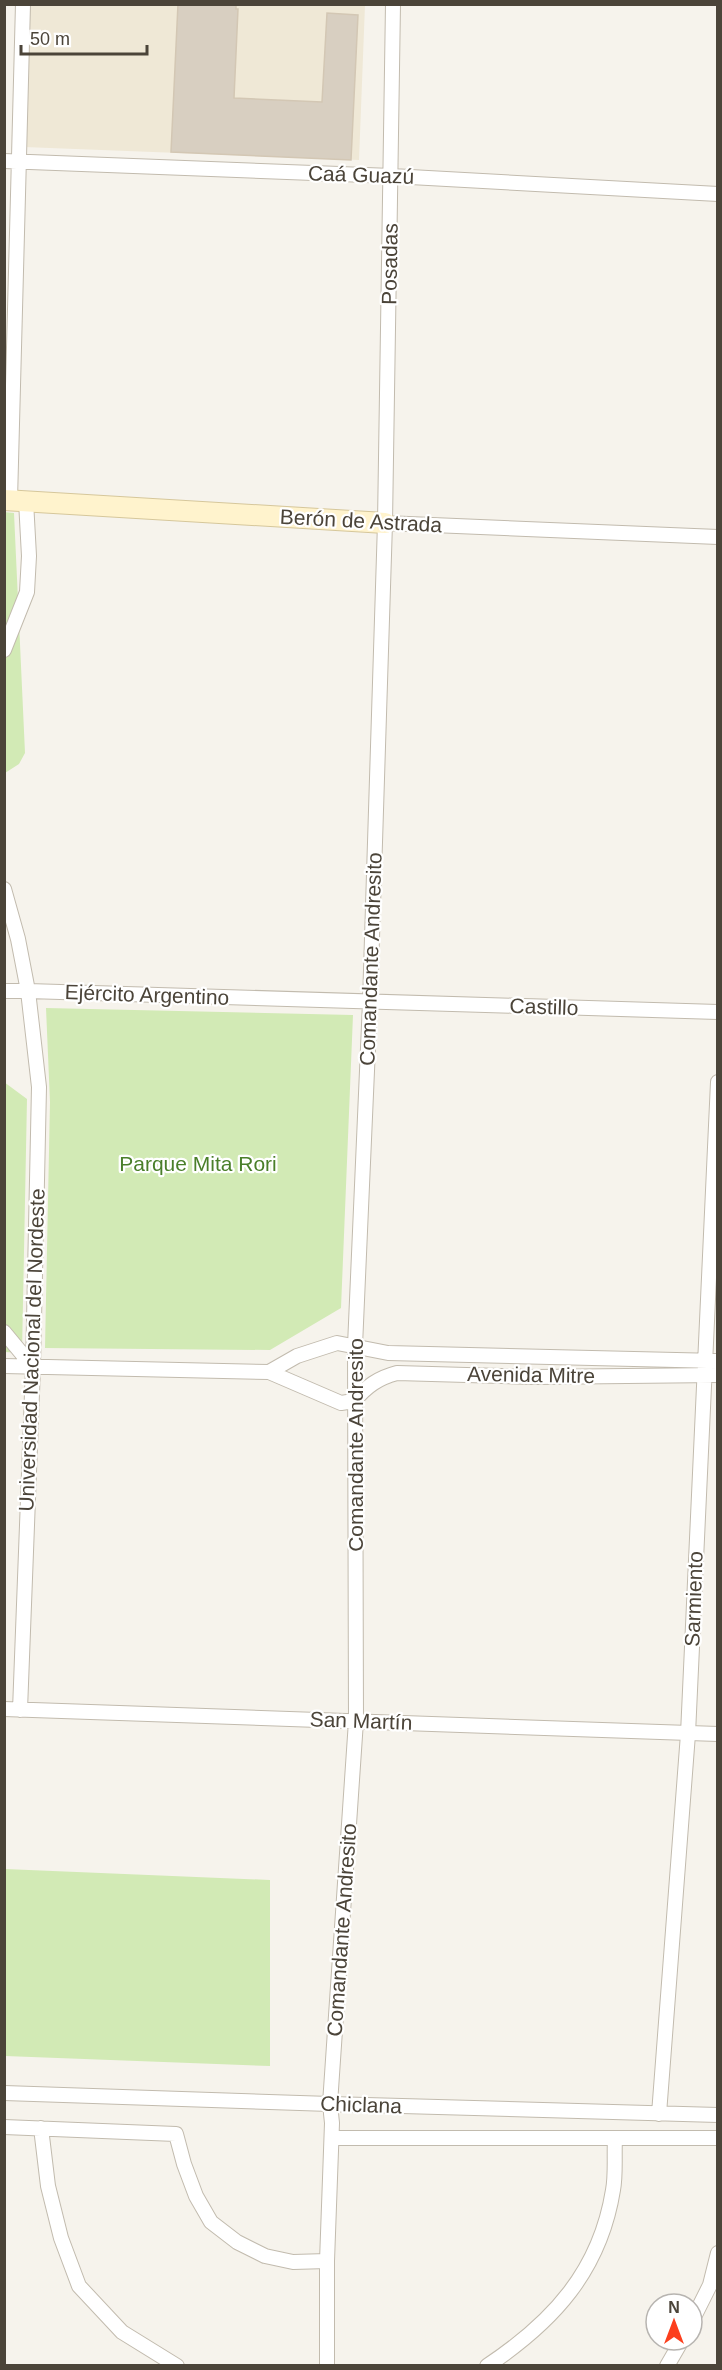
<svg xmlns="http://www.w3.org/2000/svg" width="722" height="2370" font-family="Helvetica,sans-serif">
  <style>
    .education { fill: #efe8d6 }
    .green { fill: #d2eab5 }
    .building { fill: #d8cfc1; stroke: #d3c7b4; stroke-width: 1.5 }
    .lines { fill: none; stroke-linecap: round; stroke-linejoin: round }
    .street-casing { stroke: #c2bbae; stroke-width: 16 }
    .secondary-casing { stroke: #d6c79b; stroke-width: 22 }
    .street { stroke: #fff; stroke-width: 14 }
    .secondary { stroke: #fff3cd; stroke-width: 20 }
    .labels { text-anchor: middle; stroke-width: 4.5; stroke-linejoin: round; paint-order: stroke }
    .street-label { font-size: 21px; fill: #4b4439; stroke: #fff }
    .park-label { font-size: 21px; fill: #4a7f2a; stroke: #fff }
  </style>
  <rect width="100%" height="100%" fill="#f6f3ec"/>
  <path class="education" d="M30 5H365L359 160 24 147Z"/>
  <path class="green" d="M4 512 14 513 25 753 19 764 5 773Z
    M46 1008 353 1015 341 1308 270 1350 45 1348 50 1102Z
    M4 1082 27 1099 22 1353 5 1352Z
    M5 1869 270 1880V2066L5 2056Z"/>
  <path class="building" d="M178 4H236V9H238L234 98 322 102 327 13 358 15 351 160 171 152Z"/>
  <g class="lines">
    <defs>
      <path id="street" d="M4 161 392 176 718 194
        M10 500 23 4
        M385 523 718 537
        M4 650 27 592 29 556 26 501
        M4 889 18 939 28 991 718 1012
        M4 991H28L39 1087 33 1367 20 1710
        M4 1332 33 1367
        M4 1366 269 1372 341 1403 354 1401
        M269 1372 297 1356 337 1343 388 1353 718 1361
        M354 1401C367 1386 378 1378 397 1373L535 1377 718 1375
        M4 1709 718 1734
        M4 2093 330 2104 718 2115
        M659 2114 688 1734 718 1082
        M4 2127 176 2134 184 2164 196 2196 211 2222 237 2242 265 2256 293 2262 327 2261
        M41 2128 48 2186 61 2238 79 2286 122 2332 177 2366
        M332 2138H718
        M692 2321 710 2285 718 2253
        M327 2366V2261L332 2123 330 2104 356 1721 355 1346 370 1002 385 523 393 4
        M487 2366C553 2322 600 2271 613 2190 616 2174 614 2156 615 2139
        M667 2366 682 2340"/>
      <path id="secondary" d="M4 500 385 523"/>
    </defs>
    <use href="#street" class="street-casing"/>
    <use href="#secondary" class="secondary-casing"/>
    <use href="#street" class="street"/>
    <use href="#secondary" class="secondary"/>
  </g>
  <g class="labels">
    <g class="street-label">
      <text transform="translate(361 175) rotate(2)" y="7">Caá Guazú</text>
      <text transform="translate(390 264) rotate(-89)" y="7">Posadas</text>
      <text transform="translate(361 521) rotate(3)" y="7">Berón de Astrada</text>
      <text transform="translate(371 959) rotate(-88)" y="7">Comandante Andresito</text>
      <text transform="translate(147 995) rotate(2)" y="7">Ejército Argentino</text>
      <text transform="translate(544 1007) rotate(2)" y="7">Castillo</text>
      <text transform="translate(32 1350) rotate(-88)" y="7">Universidad Nacional del Nordeste</text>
      <text transform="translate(531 1375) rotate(1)" y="7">Avenida Mitre</text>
      <text transform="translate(356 1445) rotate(-90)" y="7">Comandante Andresito</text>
      <text transform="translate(694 1599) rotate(-88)" y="7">Sarmiento</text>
      <text transform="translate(361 1721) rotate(2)" y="7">San Martín</text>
      <text transform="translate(342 1930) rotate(-86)" y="7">Comandante Andresito</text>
      <text transform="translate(361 2105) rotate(2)" y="7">Chiclana</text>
    </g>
    <g class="park-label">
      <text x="198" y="1171">Parque Mita Rori</text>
    </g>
  </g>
  <rect width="722" height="2370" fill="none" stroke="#4b4439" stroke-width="12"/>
  <g transform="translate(674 2322)"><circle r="28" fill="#ffffff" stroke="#b7b4b0" stroke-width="1.5"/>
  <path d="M0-4.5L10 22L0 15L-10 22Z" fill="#fc3f1d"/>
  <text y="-9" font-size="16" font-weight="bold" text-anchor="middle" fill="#4b4439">N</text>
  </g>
  <path d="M21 45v9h126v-9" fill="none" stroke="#4b4439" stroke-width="3"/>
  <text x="30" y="45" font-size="18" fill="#4b4439" stroke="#ffffff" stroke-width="4.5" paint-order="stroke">50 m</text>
</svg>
